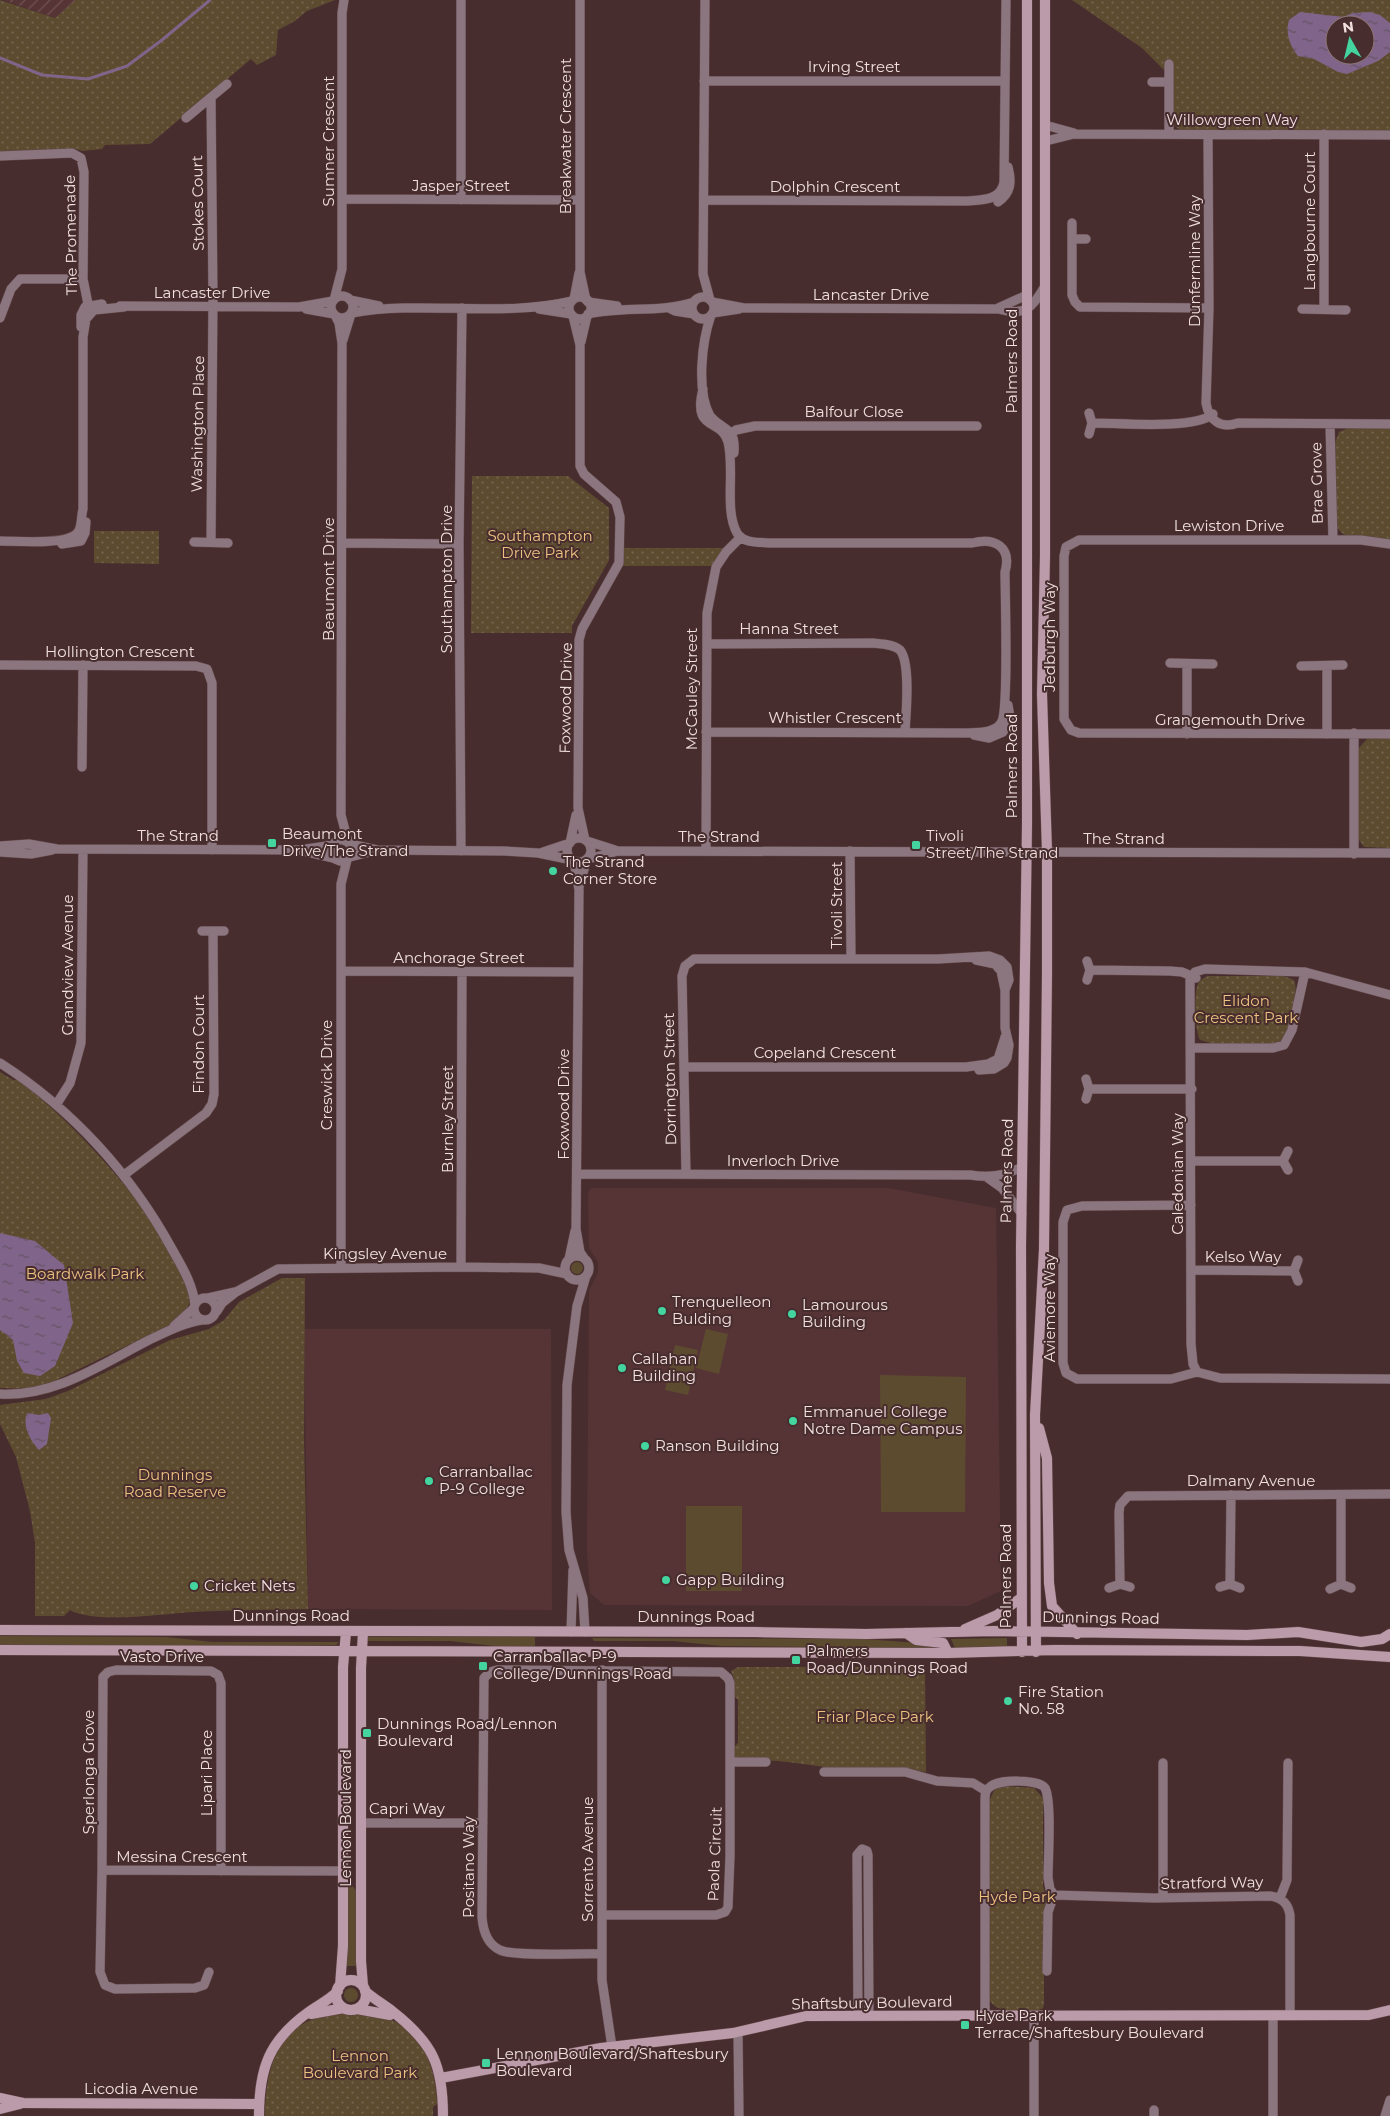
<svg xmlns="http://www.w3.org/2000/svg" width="1390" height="2116" font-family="Montserrat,sans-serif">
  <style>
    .built { fill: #563435 }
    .industrial { fill: url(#industrial-furrows) }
    .green { fill: #5d4b30 }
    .park { fill: url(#park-dots); fill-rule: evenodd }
    .water { fill: url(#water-ripples); fill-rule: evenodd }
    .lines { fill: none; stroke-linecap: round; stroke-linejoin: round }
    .stream { stroke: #816489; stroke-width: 3 }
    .street-casing { stroke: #63494a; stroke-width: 10 }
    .secondary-casing { stroke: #63494a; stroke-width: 11 }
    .street { stroke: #8b7680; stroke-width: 9 }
    .secondary { stroke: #bb9aa9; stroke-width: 10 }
    .poi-dot { fill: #43d4a0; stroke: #482d2e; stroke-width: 2 }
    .labels { text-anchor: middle; stroke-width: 4; stroke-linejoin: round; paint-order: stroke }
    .street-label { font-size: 15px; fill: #f1dfdf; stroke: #482d2e }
    .park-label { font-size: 15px; fill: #edc281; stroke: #482d2e }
    .poi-label { font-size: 15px; fill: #f1dfdf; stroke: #482d2e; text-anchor: start }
  </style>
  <defs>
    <pattern id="industrial-furrows" width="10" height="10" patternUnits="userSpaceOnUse" patternTransform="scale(1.25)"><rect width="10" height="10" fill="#563435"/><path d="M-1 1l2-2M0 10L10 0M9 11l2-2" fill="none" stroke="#6f5152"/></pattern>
    <pattern id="park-dots" width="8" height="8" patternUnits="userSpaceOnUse" patternTransform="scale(1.25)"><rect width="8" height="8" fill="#5d4b30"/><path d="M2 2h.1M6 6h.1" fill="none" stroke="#75644e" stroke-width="1.8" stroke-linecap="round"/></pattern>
    <pattern id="water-ripples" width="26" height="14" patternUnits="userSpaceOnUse" patternTransform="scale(1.25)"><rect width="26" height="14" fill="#816489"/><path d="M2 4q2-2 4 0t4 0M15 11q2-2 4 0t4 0" fill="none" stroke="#645466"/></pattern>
  </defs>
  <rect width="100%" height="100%" fill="#482d2e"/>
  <path class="built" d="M591 1188H888L996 1208 1001 1591 968 1606 604 1605 590 1593 587 1551 589 1290 598 1273V1262L589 1248 588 1193Z
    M304 1329H551L552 1610 308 1609Z"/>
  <path class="industrial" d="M3 0H76L55 18Z"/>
  <path class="green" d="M571 1268a6 6 0 1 1 12 0a6 6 0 1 1-12 0Z
    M706 1329 728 1334 719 1374 696 1368Z
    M675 1345 698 1350 688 1395 665 1390Z
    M880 1375 966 1377 965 1512H881Z
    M686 1506H742V1591H686Z
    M0 1636 166 1637 212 1642H339L336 1645H0Z
    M367 1637H535V1646H494L450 1641H368Z
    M592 1638 865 1639 931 1644V1648L721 1646 673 1641H594Z
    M1007 1638V1646L955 1648 951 1639Z
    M348 1879 356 1891 357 1966H346Z
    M344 1995a7 7 0 1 1 14 0a7 7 0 1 1-14 0Z"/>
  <path class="park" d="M0 0 55 18 76 0H335L307 11 295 21 278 30 276 55 257 65 251 59 150 144 105 145 102 149 82 151 76 149 0 152Z
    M1072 0H1390V130H1180L1175 126 1165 71 1142 48ZM1335 25H1365V55H1335Z
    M1349 428H1390V541L1345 536 1336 527 1335 443 1339 432Z
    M472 476H568L609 508V560L572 626V633H471Z
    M94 531H159V564L94 563Z
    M624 548H725L713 566H623Z
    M1367 739H1390V848L1364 847 1359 840 1358 749Z
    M1208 976H1284L1294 980C1300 992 1289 1038 1277 1044H1214L1200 1040C1195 1031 1194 998 1197 987 1198 981 1203 978 1208 976Z
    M0 1072 13 1080H18C73 1121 179 1233 191 1301L182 1316 174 1323 50 1383 30 1389 0 1388Z
    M282 1278H305L304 1440 308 1609C270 1610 231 1610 192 1612 163 1614 95 1624 70 1610L64 1616H35V1543L30 1511 16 1457 0 1424V1405L46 1399 68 1391 170 1340 209 1329 224 1320 239 1302Z
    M738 1667H925L926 1772C892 1765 858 1771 824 1767 801 1764 779 1760 755 1760L752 1757H745L742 1760 734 1759V1747L738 1743V1700L735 1697 734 1678 731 1671Z
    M1005 1786 1034 1788 1043 1798V1886L1047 1901 1044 1915V2004L1043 2008 1039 2010C1024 2010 999 2015 990 2001L989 1801 995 1789Z
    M363 2012C372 2015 383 2016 392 2020 425 2035 436 2071 437 2104L433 2107V2116H265C265 2079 273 2034 313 2019 329 2013 346 2015 363 2012Z"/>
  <path class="water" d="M1300 12 1344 17 1352 13 1370 12 1380 15 1390 23V52L1378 61 1347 74 1338 72 1314 59 1298 56C1290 46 1285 33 1289 20ZM1335 25H1365V55H1335Z
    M0 1233 35 1241 64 1265 73 1323 55 1366 40 1376 24 1373 17 1361 13 1340 0 1330Z
    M27 1413 39 1415 48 1413 51 1418 47 1444 39 1450C30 1440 22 1426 27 1413Z"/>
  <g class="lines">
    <path class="stream" d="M0 58 42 75 88 79 127 66 162 40 210 0"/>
    <defs>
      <path id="street" d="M461 0V200
        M580 0V272L586 300
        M705 0 703 274 710 300
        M1169 64V134
        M704 81H1005
        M1152 82H1169
        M186 118 227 84
        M1045 125 1074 133
        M1324 134V309
        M1208 135 1209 308 1206 403C1209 421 1221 429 1238 423L1390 424
        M1046 141 1074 134 1390 135
        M0 156 72 153 81 158 84 172 83 279 89 309
        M343 199 580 200
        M704 200 966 201C981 200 1001 201 1004 182L1006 0
        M998 202C1011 193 1012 182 1008 167
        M1072 223V295L1075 302 1080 307 1209 308
        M1072 239H1086
        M331 307a11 11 0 1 1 22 0a11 11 0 1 1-22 0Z
        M692 308a11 11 0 1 1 22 0a11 11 0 1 1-22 0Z
        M569 308a11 11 0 1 1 22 0a11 11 0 1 1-22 0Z
        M574 299 579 273
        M334 300 342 269V13L344 0
        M350 300 379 306
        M588 302 617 306
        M712 302 744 308 998 309C1025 316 1032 309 1045 286
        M120 306 299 307 333 301
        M669 308 675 311 694 314
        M998 308 1027 295
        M306 309 334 314
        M539 309 571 314
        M1302 309 1346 310
        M352 313C424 300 500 318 572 301
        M713 313 739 309
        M588 314C623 306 661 313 694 302
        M335 315 339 323 342 343 341 790V815L348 842
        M711 315C702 341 696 390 710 416 724 432 736 426 734 453
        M573 316 580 345V466L584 474 616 502 620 517 619 563 582 629 579 640 578 808 585 840
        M0 318 11 289 20 279H83
        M81 327V315L85 307 102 304
        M343 340 351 314
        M581 342 587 316
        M703 389C692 433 721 417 728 442 735 469 724 510 737 533 743 544 761 542 772 543H972C995 537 1012 547 1005 572 1005 594 1009 712 1001 723 994 734 976 732 965 733L706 732
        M1092 423C1120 423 1193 430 1213 414
        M1330 425 1333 540
        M1089 434 1092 423 1089 413
        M726 437 736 430 755 426H977
        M0 541C16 541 68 546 78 532 82 527 81 516 83 509V337L86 319 94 310 124 307
        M194 542 228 543
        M211 542 213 297 211 99
        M343 543 459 544
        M62 544 81 541 85 533 86 522
        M1390 544 1361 540H1079L1066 547 1064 556V719L1071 730 1079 733 1390 734
        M707 644 873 643C882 644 893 644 900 650 911 663 906 714 905 732
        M1170 663 1213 664
        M0 665 196 666 207 669 212 683V850
        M1301 666 1343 665
        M1327 666V734
        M1354 733V854
        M1187 734V664
        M974 735 989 738 1003 732 1010 717 1008 705
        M82 767 83 665
        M567 850a12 12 0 1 1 24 0a12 12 0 1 1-24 0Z
        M587 841 615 850
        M570 843 576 815
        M350 844 377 850 504 851 538 853 572 860
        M0 846 29 844 57 849 299 850 327 846 341 839 348 842 351 846 350 857 340 861 333 858 330 851 332 844
        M461 851 459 544 462 308
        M706 851 707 613 716 567 726 552 741 537
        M850 851 851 959
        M0 852 31 854 52 850
        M307 852 333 858
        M543 852 570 843
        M350 857 374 851
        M588 859 618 851 1390 853
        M574 861 579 890 576 1229 580 1252 584 1258
        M579 887 587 859
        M202 931H224
        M976 960 995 964 1001 971 1005 990V1028L1009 1045 1007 1058 1004 1063 994 1069 979 1070
        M1087 961 1090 970 1087 980
        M1090 970 1170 971 1182 972 1196 978
        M341 971 577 972
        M1192 1048H1273L1284 1045 1292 1030 1305 972
        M0 1063C72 1109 131 1174 172 1249 182 1267 193 1284 195 1305
        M685 1067H966L988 1064 998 1059 1006 1034
        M1086 1079 1089 1089 1086 1099
        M1089 1089H1192
        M56 1105 70 1083 81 1043 83 850
        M1192 1161H1283
        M1288 1170 1283 1161 1288 1151
        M577 1174 970 1175C990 1178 1004 1176 1022 1167
        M686 1174 682 976 685 966 694 959H938L989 956 1000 960 1007 967 1009 980 1005 990
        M124 1175 206 1113 212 1104 214 1094 213 931
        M988 1178 1002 1188 1022 1214
        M1191 1205 1082 1206 1067 1210 1063 1222V1363L1066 1373 1077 1379H1171L1197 1372
        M565 1268a12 12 0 1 1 24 0a12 12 0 1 1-24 0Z
        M569 1259 575 1231
        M341 1267V884L347 860
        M461 1267 462 972
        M1191 1270 1294 1271
        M1298 1281 1294 1271 1298 1260
        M194 1309a11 11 0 1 1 22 0a11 11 0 1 1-22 0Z
        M208 1298 235 1292
        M217 1311 222 1303 236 1292 278 1269 461 1267 539 1268 567 1274
        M174 1326 194 1308
        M1197 1372 1193 1364 1191 1344 1190 980 1195 972 1205 969 1305 972 1390 995
        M1197 1372 1220 1378 1390 1379
        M0 1394C55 1397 102 1364 149 1340 166 1332 183 1323 202 1320
        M1120 1584 1119 1512 1120 1505 1128 1496 1390 1494
        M1230 1584 1231 1495
        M1341 1584V1495
        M1220 1587 1230 1584 1240 1588
        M1109 1588 1120 1584 1130 1587
        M1330 1589 1341 1584 1351 1588
        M571 1632 573 1570
        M585 1632 583 1598 569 1550 566 1512 567 1385 577 1306 586 1276
        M602 1670V1980L612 2047
        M730 1762H766
        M1163 1763V1897
        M824 1772H905L937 1781 973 1783 986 1791
        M361 1823H483
        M102 1870 103 1677 108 1672 116 1670 211 1671 218 1675 221 1683V1871
        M1054 1895 1154 1898 1270 1896C1282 1898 1288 1903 1290 1915V2014
        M1280 1898 1287 1880 1288 1763
        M602 1915H716L725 1912 728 1907 730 1856V1683L728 1678 721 1672 497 1670 490 1672 484 1678 482 1917C483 1931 487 1944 500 1950 514 1957 582 1953 602 1954
        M1047 1971 1048 1912 1054 1895
        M209 1972 204 1985 195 1988 115 1989 105 1985 100 1972 102 1870 343 1871
        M1273 2015V2116
        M858 2016 857 1855 862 1849 867 1851 868 1855 869 2016
        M985 2016V1801C985 1795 985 1790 990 1787 998 1779 1039 1779 1045 1788 1052 1801 1048 1860 1048 1878L1050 1889 1054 1895
        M738 2032 739 2116
        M1034 2116V2016
        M1154 2116V2110
        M1385 2116 1390 2100"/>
      <path id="secondary" d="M1039 1428 1047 1458 1049 1583 1052 1606 1077 1634
        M965 1629 997 1615 1021 1598
        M0 1630 755 1632 866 1634 994 1631 1247 1635 1298 1632 1361 1642 1382 1639 1390 1634
        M363 1632 361 1668V1961L363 1986
        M906 1633 916 1640 943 1643 948 1653
        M0 1650 948 1653 1054 1650 1300 1651 1390 1657
        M1022 1652 1021 1246 1027 824V0
        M1036 1652 1035 1415 1044 1249 1047 973V852L1042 694 1045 556V0
        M336 1995a15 15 0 1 1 30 0a15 15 0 1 1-30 0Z
        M340 1986 343 1946V1667L346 1632
        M365 1991C374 1999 383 2004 392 2011 433 2043 443 2065 443 2116
        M357 2009 390 2015
        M311 2014 344 2008
        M441 2078 601 2048 733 2033 806 2016 1369 2015 1390 2010
        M0 2098 23 2103 259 2104
        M0 2109 20 2104
        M259 2116C259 2068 269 2040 310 2011 320 2004 329 2000 338 1991"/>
    </defs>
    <use href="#street" class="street-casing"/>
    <use href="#secondary" class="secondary-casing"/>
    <use href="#street" class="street"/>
    <use href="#secondary" class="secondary"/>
  </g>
  <g class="poi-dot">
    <rect x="267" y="838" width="10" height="10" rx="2.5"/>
    <rect x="911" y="840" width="10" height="10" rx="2.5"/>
    <circle cx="553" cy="871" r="5"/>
    <circle cx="662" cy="1311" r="5"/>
    <circle cx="792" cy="1314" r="5"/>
    <circle cx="622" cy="1368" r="5"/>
    <circle cx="793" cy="1421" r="5"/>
    <circle cx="645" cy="1446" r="5"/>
    <circle cx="429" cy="1481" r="5"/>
    <circle cx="666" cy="1580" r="5"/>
    <circle cx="194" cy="1586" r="5"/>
    <rect x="791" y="1655" width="10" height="10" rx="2.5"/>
    <rect x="478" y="1661" width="10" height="10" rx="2.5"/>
    <circle cx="1008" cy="1701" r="5"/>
    <rect x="362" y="1728" width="10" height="10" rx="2.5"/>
    <rect x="960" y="2020" width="10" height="10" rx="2.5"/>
    <rect x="481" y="2058" width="10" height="10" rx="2.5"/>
  </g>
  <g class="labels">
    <g class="street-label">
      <text x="854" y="72">Irving Street</text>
      <text x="1232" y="125">Willowgreen Way</text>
      <text transform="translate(566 136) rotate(-90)" y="5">Breakwater Crescent</text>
      <text transform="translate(329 141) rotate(-90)" y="5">Sumner Crescent</text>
      <text x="461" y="191">Jasper Street</text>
      <text x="835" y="192">Dolphin Crescent</text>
      <text transform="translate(198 203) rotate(-91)" y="5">Stokes Court</text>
      <text transform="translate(1310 221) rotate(-90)" y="5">Langbourne Court</text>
      <text transform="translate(71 235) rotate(-91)" y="5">The Promenade</text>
      <text transform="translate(1195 261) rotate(-90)" y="5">Dunfermline Way</text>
      <text x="212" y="298">Lancaster Drive</text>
      <text x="871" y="300">Lancaster Drive</text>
      <text transform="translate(1012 361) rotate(-90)" y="5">Palmers Road</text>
      <text x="854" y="417">Balfour Close</text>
      <text transform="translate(198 424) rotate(-89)" y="5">Washington Place</text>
      <text transform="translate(1317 483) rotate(-91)" y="5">Brae Grove</text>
      <text x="1229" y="531">Lewiston Drive</text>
      <text transform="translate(329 579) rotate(-90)" y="5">Beaumont Drive</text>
      <text transform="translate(447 579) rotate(-90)" y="5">Southampton Drive</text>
      <text x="789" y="634">Hanna Street</text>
      <text transform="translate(1050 637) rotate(-90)" y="5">Jedburgh Way</text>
      <text x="120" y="657">Hollington Crescent</text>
      <text transform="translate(692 689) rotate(-90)" y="5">McCauley Street</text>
      <text transform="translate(566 698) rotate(-89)" y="5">Foxwood Drive</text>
      <text x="835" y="723">Whistler Crescent</text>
      <text x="1230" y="725">Grangemouth Drive</text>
      <text transform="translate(1012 766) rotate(-90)" y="5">Palmers Road</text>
      <text x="178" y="841">The Strand</text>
      <text x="719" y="842">The Strand</text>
      <text x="1124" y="844">The Strand</text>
      <text transform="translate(837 905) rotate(-90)" y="5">Tivoli Street</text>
      <text x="459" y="963">Anchorage Street</text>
      <text transform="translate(68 965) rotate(-90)" y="5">Grandview Avenue</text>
      <text transform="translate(199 1044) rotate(-90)" y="5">Findon Court</text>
      <text x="825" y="1058">Copeland Crescent</text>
      <text transform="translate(327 1075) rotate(-90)" y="5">Creswick Drive</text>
      <text transform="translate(670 1079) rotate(-91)" y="5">Dorrington Street</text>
      <text transform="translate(564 1104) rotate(-90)" y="5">Foxwood Drive</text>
      <text transform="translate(448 1119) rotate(-90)" y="5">Burnley Street</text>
      <text x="783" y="1166">Inverloch Drive</text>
      <text transform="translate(1007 1171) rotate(-89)" y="5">Palmers Road</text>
      <text transform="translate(1178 1174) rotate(-90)" y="5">Caledonian Way</text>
      <text x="385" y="1259">Kingsley Avenue</text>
      <text x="1243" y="1262">Kelso Way</text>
      <text transform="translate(1050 1308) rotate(-90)" y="5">Aviemore Way</text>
      <text x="1251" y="1486">Dalmany Avenue</text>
      <text transform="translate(1006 1576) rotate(-90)" y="5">Palmers Road</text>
      <text x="291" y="1621">Dunnings Road</text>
      <text x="696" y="1622">Dunnings Road</text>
      <text transform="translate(1101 1618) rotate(1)" y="5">Dunnings Road</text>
      <text x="162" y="1662">Vasto Drive</text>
      <text transform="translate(89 1772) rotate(-90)" y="5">Sperlonga Grove</text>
      <text transform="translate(207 1773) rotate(-90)" y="5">Lipari Place</text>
      <text x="407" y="1814">Capri Way</text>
      <text transform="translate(346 1818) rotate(-90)" y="5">Lennon Boulevard</text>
      <text transform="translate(715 1854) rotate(-88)" y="5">Paola Circuit</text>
      <text x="182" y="1862">Messina Crescent</text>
      <text transform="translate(588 1859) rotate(-90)" y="5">Sorrento Avenue</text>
      <text transform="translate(469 1867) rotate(-90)" y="5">Positano Way</text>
      <text transform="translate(1212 1883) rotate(-1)" y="5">Stratford Way</text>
      <text transform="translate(872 2003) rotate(-1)" y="5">Shaftsbury Boulevard</text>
      <text x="141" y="2094">Licodia Avenue</text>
    </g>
    <g class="park-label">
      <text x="540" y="541">Southampton<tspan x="540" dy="17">Drive Park</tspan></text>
      <text x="1246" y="1006">Elidon<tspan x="1246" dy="17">Crescent Park</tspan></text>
      <text x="85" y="1279">Boardwalk Park</text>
      <text x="175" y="1480">Dunnings<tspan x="175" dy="17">Road Reserve</tspan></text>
      <text x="875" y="1722">Friar Place Park</text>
      <text x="1017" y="1902">Hyde Park</text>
      <text x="360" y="2061">Lennon<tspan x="360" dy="17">Boulevard Park</tspan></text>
    </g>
    <g class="poi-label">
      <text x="282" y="839">Beaumont<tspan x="282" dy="17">Drive/The Strand</tspan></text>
      <text x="926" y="841">Tivoli<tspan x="926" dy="17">Street/The Strand</tspan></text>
      <text x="563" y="867">The Strand<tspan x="563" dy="17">Corner Store</tspan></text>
      <text x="672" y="1307">Trenquelleon<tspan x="672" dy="17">Bulding</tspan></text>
      <text x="802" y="1310">Lamourous<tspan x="802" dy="17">Building</tspan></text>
      <text x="632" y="1364">Callahan<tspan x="632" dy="17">Building</tspan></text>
      <text x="803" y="1417">Emmanuel College<tspan x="803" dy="17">Notre Dame Campus</tspan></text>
      <text x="655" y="1451">Ranson Building</text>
      <text x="439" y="1477">Carranballac<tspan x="439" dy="17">P-9 College</tspan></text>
      <text x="676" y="1585">Gapp Building</text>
      <text x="204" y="1591">Cricket Nets</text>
      <text x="806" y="1656">Palmers<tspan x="806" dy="17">Road/Dunnings Road</tspan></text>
      <text x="493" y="1662">Carranballac P-9<tspan x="493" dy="17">College/Dunnings Road</tspan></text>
      <text x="1018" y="1697">Fire Station<tspan x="1018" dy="17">No. 58</tspan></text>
      <text x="377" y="1729">Dunnings Road/Lennon<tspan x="377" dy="17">Boulevard</tspan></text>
      <text x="975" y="2021">Hyde Park<tspan x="975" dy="17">Terrace/Shaftesbury Boulevard</tspan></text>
      <text x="496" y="2059">Lennon Boulevard/Shaftesbury<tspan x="496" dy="17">Boulevard</tspan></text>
    </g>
  </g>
  <g transform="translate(1350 40) rotate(352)"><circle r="24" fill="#482d2e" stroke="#8c7475"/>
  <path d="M0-4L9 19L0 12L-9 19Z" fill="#43d4a0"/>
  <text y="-8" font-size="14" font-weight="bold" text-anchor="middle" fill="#f1dfdf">N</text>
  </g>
</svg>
